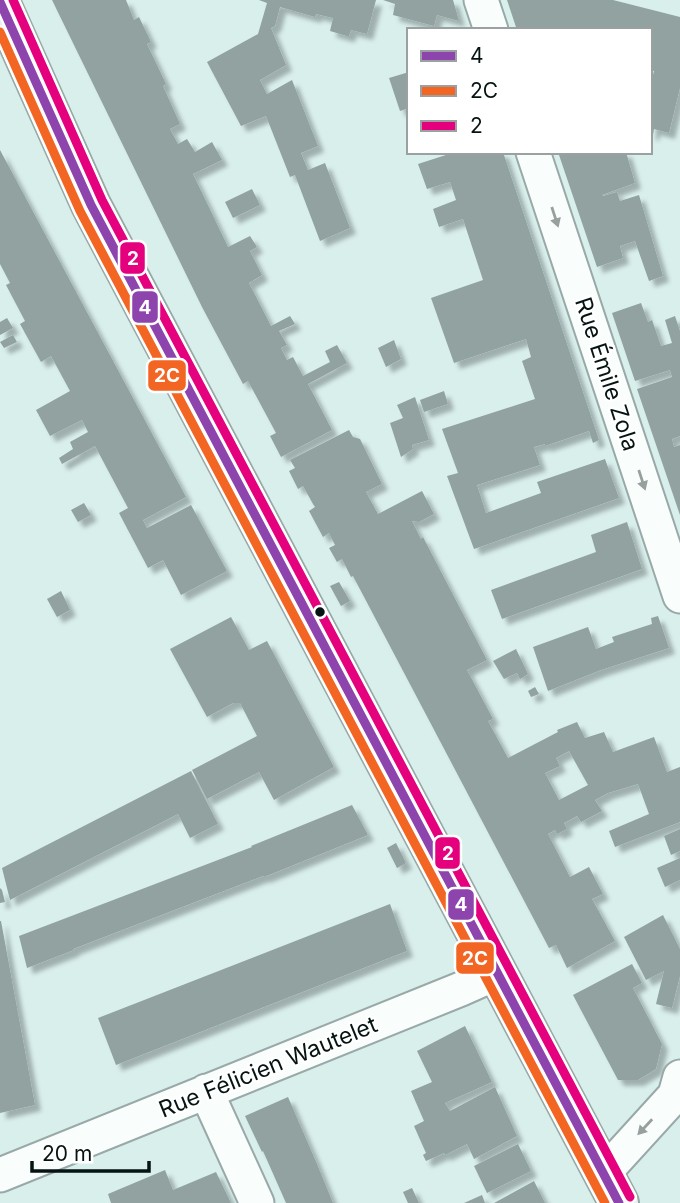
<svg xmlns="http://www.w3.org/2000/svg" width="680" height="1203" font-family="Inter,sans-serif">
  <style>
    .building { fill: #91a2a0; fill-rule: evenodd; filter: url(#shadow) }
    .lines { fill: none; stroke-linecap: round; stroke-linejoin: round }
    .street-casing { stroke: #98a9a7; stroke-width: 37 }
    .secondary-casing { stroke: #98a9a7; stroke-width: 42 }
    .street { stroke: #f9fdfc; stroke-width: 33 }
    .secondary { stroke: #e9efef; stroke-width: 38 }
    .bus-1-casing { stroke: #fff; stroke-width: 14 }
    .bus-2-casing { stroke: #fff; stroke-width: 14 }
    .bus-3-casing { stroke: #fff; stroke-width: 14 }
    .bus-1 { stroke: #8e44ad; stroke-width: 9 }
    .bus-2 { stroke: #f26522; stroke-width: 9 }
    .bus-3 { stroke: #e5007d; stroke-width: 9 }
    .oneway { fill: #97a09e }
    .bus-dot { fill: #051412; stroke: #fff; stroke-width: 2.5 }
    .labels { text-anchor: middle; stroke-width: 5; stroke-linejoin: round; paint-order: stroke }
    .street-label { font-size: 23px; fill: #051412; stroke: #fff }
    .line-badge { stroke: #fff; stroke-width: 2.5 }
    .badge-label { font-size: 19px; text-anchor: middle; font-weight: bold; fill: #fff }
  </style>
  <defs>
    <filter id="shadow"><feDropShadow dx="6" dy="6" stdDeviation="2" flood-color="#0004"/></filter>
  </defs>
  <rect width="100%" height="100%" fill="#d9efec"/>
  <path class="building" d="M52 0H126L134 20 139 17 151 42 147 44 166 84 163 86 180 124 170 129 178 144 187 139 195 152 212 142 222 160 193 174 228 247 250 236 257 247 250 251 262 275 249 283 271 326 290 316 295 324 279 331 287 345 281 348 287 360 293 357 303 376 330 362 325 351 337 345 347 363 308 384 332 430 281 457 270 436 276 433 248 381 243 384 202 307Z
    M259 0H376L367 34 351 30 349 36H347L330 31 333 18 316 14 315 17 280 7 275 26 271 28 286 65 260 80 267 94 292 80 318 146 301 153 308 170 325 163 350 228 320 241 295 175 290 177 266 116 241 126 207 62 258 34 267 3Z
    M383 0H453L459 21 437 15 434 26 393 15 395 4Z
    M507 0H613L680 17V88L669 133 654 129 653 135 650 134V86L654 71 650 70V30H517Z
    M409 72V108L400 111 389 78Z
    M0 150 186 497 143 520 147 528 191 505 227 571 181 595 163 560 148 568 119 513 128 508 95 446 62 464 59 458 73 449 70 442 88 432 82 420 50 436 36 410 70 391 51 356 41 362 20 324 25 321 6 285 10 283 0 264Z
    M449 152H503L599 440 593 443 589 431 545 446V444L534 447 540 465 477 485 486 513 541 493 537 482 605 459 619 498 474 549 447 476 458 473 442 429 535 399 522 361 531 357 526 339 454 363 431 298 483 280 463 219 439 227 433 209 456 200 450 182 427 189 418 164 449 154Z
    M558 152H626L635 183 602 195 603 196 617 192 620 201 639 195 663 276 649 281 635 241 620 246 623 258 597 267Z
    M252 189 260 205 233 218 225 202Z
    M641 303 648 322 652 320 661 346 672 343 665 320 675 316 680 331V436L672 439 674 447 680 445V515L637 389 672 377 670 370 635 381 612 313Z
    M7 318 13 328 0 335V322Z
    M13 335 17 342 4 348 0 342Z
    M394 340 401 359 386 367 378 348Z
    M444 391 448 404 424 412 420 400Z
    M415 397 429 440 412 445 413 449 401 457 390 423 403 418 397 405Z
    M349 430 353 437 360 439 382 484 366 492 378 514 422 491 434 514 419 522 412 521 421 539 423 537 424 539 487 660 467 670 493 719 488 721 508 758 558 732 557 730 577 722 585 738 604 732 613 752 654 737 667 772 680 767V822L615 847 609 831 649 814 638 784 608 793 595 800 602 811 581 822 577 816 564 823 567 829 557 834 555 830 548 834 570 877 589 867 603 894 592 899 615 941 567 968 556 945 549 948 353 576 351 577 342 559 337 562 329 548 335 545 329 533 323 537 309 511 315 507 313 504 303 486 298 489 289 471 295 468 290 460ZM569 751 588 785 559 800 545 773 560 766 556 758Z
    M84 503 91 515 78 522 71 510Z
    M627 522 642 569 502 619 491 590 596 552 591 535Z
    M339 582 350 601 341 606 330 586Z
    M61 591 70 610 57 617 47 599Z
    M658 616 669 648 601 670 548 691 533 647 588 627 596 649 614 642 612 637 652 624 651 618Z
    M231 617 249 650 267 641 334 767 274 800 259 772 207 799 192 770 257 736 240 703H233L207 717 170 649Z
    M516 649 528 674 520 679 517 673 504 679 493 661Z
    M535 687 539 694 531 697 528 691Z
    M191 771 218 824 190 838 178 814 10 900 2 868Z
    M352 805 368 835 264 877 263 876 73 949 74 950 27 968 19 936 252 847 251 846Z
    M680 829V851L671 855 664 836Z
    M396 843 406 863 397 868 387 848Z
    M680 858V880L665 887 657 868Z
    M0 888 2 890 5 902 0 903Z
    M390 904 407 951 116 1065 98 1018Z
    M663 915 680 949V976L672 1008 656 1004 664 971 646 980 624 937Z
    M0 921H1L35 1105 0 1113Z
    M632 964 642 983 633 988 662 1044 656 1069 638 1080H618L573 995Z
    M465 1026 492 1082 445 1103 450 1111 495 1087 517 1136 474 1159 467 1144 445 1155 444 1153 426 1161 423 1155 426 1153 414 1126 424 1121 411 1091 432 1082 417 1051Z
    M288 1097 317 1164 333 1203H286L263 1151 262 1152 245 1116Z
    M518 1144 531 1171 487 1193 474 1166Z
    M165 1170 173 1190 216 1172 231 1203H111L108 1194Z
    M534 1181 545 1203H494Z
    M412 1188 419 1203H408L403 1192Z
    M482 1195 485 1203H464Z"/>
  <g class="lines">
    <defs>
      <path id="street" d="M481 0 491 30
        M533 152 680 596
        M206 1091 257 1203
        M604 1173 675 1095 680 1077
        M0 1175 461 989 497 973"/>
      <path id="secondary" d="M0 2 91 205 619 1203"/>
    </defs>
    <use href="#street" class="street-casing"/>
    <use href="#secondary" class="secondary-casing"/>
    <use href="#street" class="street"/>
    <use href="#secondary" class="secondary"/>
    <defs>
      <path id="bus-1" d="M0 2 91 205 619 1203"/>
      <path id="bus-2" d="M0 32 80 211 605 1203"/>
      <path id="bus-3" d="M13 0 102 200 630 1197"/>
    </defs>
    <use href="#bus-1" class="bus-1-casing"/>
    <use href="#bus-2" class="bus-2-casing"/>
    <use href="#bus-3" class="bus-3-casing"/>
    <use href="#bus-1" class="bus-1"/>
    <use href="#bus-2" class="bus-2"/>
    <use href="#bus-3" class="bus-3"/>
  </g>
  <defs><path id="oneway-solid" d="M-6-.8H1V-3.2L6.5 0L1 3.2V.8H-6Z" transform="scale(1.75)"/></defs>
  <g class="oneway">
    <use href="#oneway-solid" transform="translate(555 217) rotate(72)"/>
    <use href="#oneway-solid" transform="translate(642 480) rotate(72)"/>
    <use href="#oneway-solid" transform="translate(645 1127) rotate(133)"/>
  </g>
  <circle class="bus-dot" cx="320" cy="612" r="6"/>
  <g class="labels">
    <g class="street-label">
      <text transform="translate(607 374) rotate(72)" y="8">Rue Émile Zola</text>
      <text transform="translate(268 1067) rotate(-22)" y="8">Rue Félicien Wautelet</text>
    </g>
  </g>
  <g class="line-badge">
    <rect x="119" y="241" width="27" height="34" rx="7" fill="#e5007d"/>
    <rect x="131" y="290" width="28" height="34" rx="7" fill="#8e44ad"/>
    <rect x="147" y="359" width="40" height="33" rx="7" fill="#f26522"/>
    <rect x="434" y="836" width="27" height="34" rx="7" fill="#e5007d"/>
    <rect x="447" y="888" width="28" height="33" rx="7" fill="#8e44ad"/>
    <rect x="455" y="941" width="40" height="34" rx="7" fill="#f26522"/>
  </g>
  <g class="badge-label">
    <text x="133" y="265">2</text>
    <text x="145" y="314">4</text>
    <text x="167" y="382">2C</text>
    <text x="448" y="860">2</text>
    <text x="461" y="911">4</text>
    <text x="475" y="965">2C</text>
  </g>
  <rect x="407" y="28" width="245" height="126" fill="#ffffff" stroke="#9ba1a0" stroke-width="2"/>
  <rect x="421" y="51" width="35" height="10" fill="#8e44ad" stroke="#9ba1a0" stroke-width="2"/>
  <text x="470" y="63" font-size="21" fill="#051412">4</text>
  <rect x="421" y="86" width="35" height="10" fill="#f26522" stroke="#9ba1a0" stroke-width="2"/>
  <text x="470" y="98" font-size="21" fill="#051412">2C</text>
  <rect x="421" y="121" width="35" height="10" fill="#e5007d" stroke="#9ba1a0" stroke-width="2"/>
  <text x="470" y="133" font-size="21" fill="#051412">2</text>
  <path d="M32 1161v10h117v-10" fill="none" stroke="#051412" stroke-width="3.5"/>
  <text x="42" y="1161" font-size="21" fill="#051412" stroke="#ffffff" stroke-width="5" paint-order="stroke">20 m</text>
</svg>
